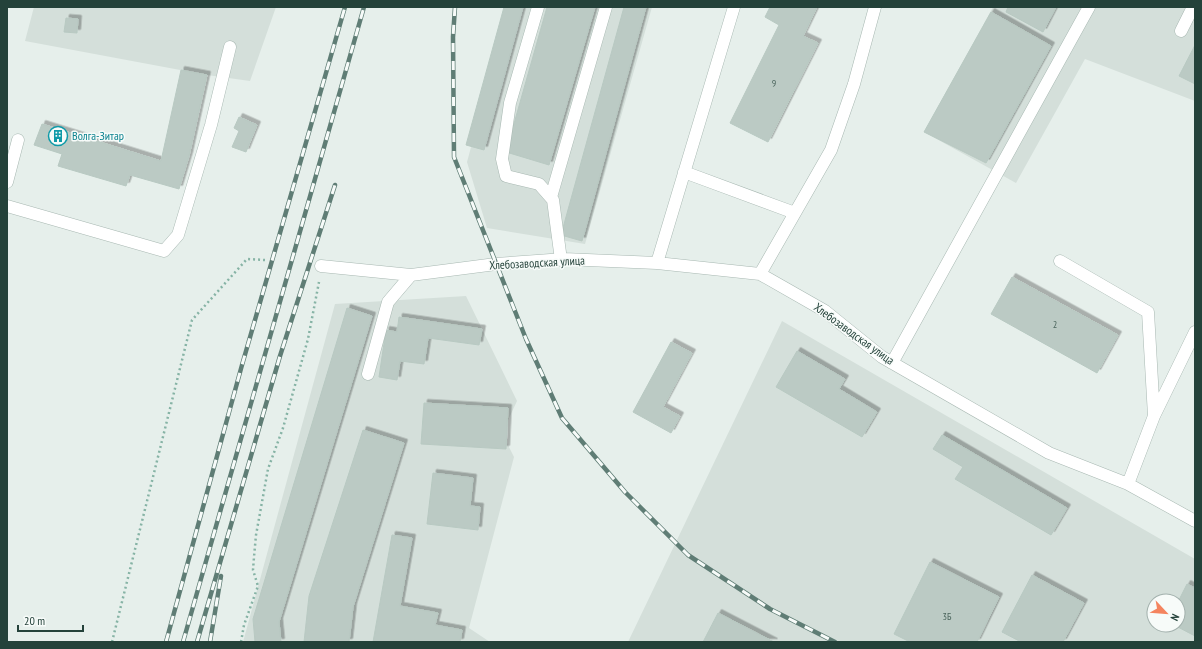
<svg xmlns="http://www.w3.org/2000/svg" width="1202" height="649" font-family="'PT Sans Narrow',sans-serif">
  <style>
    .built { fill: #d4dfda; fill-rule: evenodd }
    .building { fill: #bbcac4; stroke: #b8c9c2; filter: url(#shadow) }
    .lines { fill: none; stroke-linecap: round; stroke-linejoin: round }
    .minor-casing { stroke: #a8b8b2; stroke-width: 13 }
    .path { stroke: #86b3a5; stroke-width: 2.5; stroke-dasharray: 2 3; stroke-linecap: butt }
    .minor { stroke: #fff; stroke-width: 12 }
    .rail-casing { stroke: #5f7d75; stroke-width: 4.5 }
    .rail { stroke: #f7fbf9; stroke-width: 3; stroke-dasharray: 9; stroke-linecap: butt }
    .labels { text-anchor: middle; stroke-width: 3; stroke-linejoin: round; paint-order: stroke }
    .number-label { font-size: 10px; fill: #4a645c }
    .culture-label { font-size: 12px; fill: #0d838f; stroke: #f7fbf9; text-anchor: start }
    .street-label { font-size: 12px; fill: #24423a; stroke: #f7fbf9 }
  </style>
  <defs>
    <filter id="shadow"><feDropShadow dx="3.5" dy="-3.5" stdDeviation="0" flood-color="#0004"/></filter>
  </defs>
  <rect width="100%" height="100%" fill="#e6efeb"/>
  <path class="built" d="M34 7H276L250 81 207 75 25 41Z
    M509 7H652L585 244 487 228 467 162Z
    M993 7H1195V101L1085 59 1016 183 924 132Z
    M466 296 517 401 502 433 514 457 469 628 490 642H243L335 304Z
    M782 321 1195 559V642H628ZM1154 601H1178V625H1154Z"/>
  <path class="building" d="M504 7H523L484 150 466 145Z
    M547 7H595L549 165 506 152Z
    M624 7H646L582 241 561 235Z
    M770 7H817L803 36 818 43 768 142 730 123 779 25 765 17Z
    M1008 7H1056L1043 32 1006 12Z
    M991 12 1051 46 986 163 924 132Z
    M66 18 78 19 77 33 64 32Z
    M1195 45V84L1179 76Z
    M181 70 207 75 189 156 179 189 130 175 126 186 58 166 62 154 34 145 42 124 161 161Z
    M239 117 257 125 246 152 232 147 239 131 234 128Z
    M1012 277 1118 335 1097 373 991 314Z
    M347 308 372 316 279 622 281 642H255L253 619Z
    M399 317 482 329 479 345 428 338 424 364 400 361 397 380 379 377 386 330 397 332Z
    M671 342 692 353 663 407 680 416 671 433 633 412Z
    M797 351 845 379 839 389 877 412 862 437 776 387Z
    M424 403 508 408 506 449 421 444Z
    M363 430 404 443 353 607 349 642H304L309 596Z
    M942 435 1067 508 1051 535 955 479 963 467 933 449Z
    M433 473 473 478 470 506 480 507 478 530 427 524Z
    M392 535 412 538 400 606 438 613 435 625 462 630 460 642H373Z
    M930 562 999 597 977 642H910L894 634Z
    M1032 575 1084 603 1063 642H1021L1002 632Z
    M1187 584 1195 588V636L1174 625H1178V602Z
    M718 613 774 642H703Z"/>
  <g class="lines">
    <defs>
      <path id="minor" d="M538 7 510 103 502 159 506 176 539 184 553 200 561 260
        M1181 31 1193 7
        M684 172 795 213
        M7 182 18 140
        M551 197 606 7
        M7 206 164 251 178 235 211 125 230 47
        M1060 261 1148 312 1154 416
        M657 263 734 7
        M321 266 411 275 496 264 564 259 657 263 760 274 825 311 882 357 1049 453 1128 484 1195 521
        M760 274 831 150 854 84 875 7
        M892 363 1089 7
        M368 374 388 302 411 275
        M1128 484 1154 416 1195 332"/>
    </defs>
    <use href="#minor" class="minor-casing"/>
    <path class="path" d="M112 642 192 320 247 259 265 260
      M241 642 244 625 258 586 253 570 254 557 256 535 268 469 283 428 308 339 319 282"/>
    <use href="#minor" class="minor"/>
    <defs>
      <path id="rail" d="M455 7 453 37 454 157 526 339 562 418 625 492 688 555 770 609 835 642
        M166 642 242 365 345 7
        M183 642 364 7
        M197 642 280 356 335 185
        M210 642 221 576"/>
    </defs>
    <use href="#rail" class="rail-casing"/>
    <use href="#rail" class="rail"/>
  </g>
  <defs>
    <symbol id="building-ring" viewBox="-11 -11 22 22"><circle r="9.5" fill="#f7fbf9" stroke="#0f9aa8" stroke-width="1.5"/><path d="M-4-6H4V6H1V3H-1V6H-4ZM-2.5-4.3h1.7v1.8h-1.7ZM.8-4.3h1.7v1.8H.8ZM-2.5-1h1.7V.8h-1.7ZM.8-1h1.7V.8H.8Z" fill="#0f9aa8"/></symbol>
  </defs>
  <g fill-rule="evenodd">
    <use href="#building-ring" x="47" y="125" width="22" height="22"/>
  </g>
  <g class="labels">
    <g class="number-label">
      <text x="774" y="87">9</text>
      <text x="1055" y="328">2</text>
      <text x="947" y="620">3Б</text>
    </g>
    <g class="culture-label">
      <text x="72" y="140">Волга-Зитар</text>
    </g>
    <g class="street-label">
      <text transform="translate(537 263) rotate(-3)" y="4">Хлебозаводская улица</text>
      <text transform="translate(854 334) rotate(36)" y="4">Хлебозаводская улица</text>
    </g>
  </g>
  <rect width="1202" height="649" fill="none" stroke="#24423a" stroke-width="16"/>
  <g transform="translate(1166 613) rotate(116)"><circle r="19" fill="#f7fbf9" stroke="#a3b1ad"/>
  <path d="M0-3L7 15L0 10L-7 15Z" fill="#f4845f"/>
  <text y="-6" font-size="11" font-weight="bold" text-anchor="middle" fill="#24423a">N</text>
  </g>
  <path d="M18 625v6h65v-6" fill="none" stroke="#24423a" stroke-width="2"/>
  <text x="24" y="625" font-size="12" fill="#24423a" stroke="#f7fbf9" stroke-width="3" paint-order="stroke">20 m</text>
</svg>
